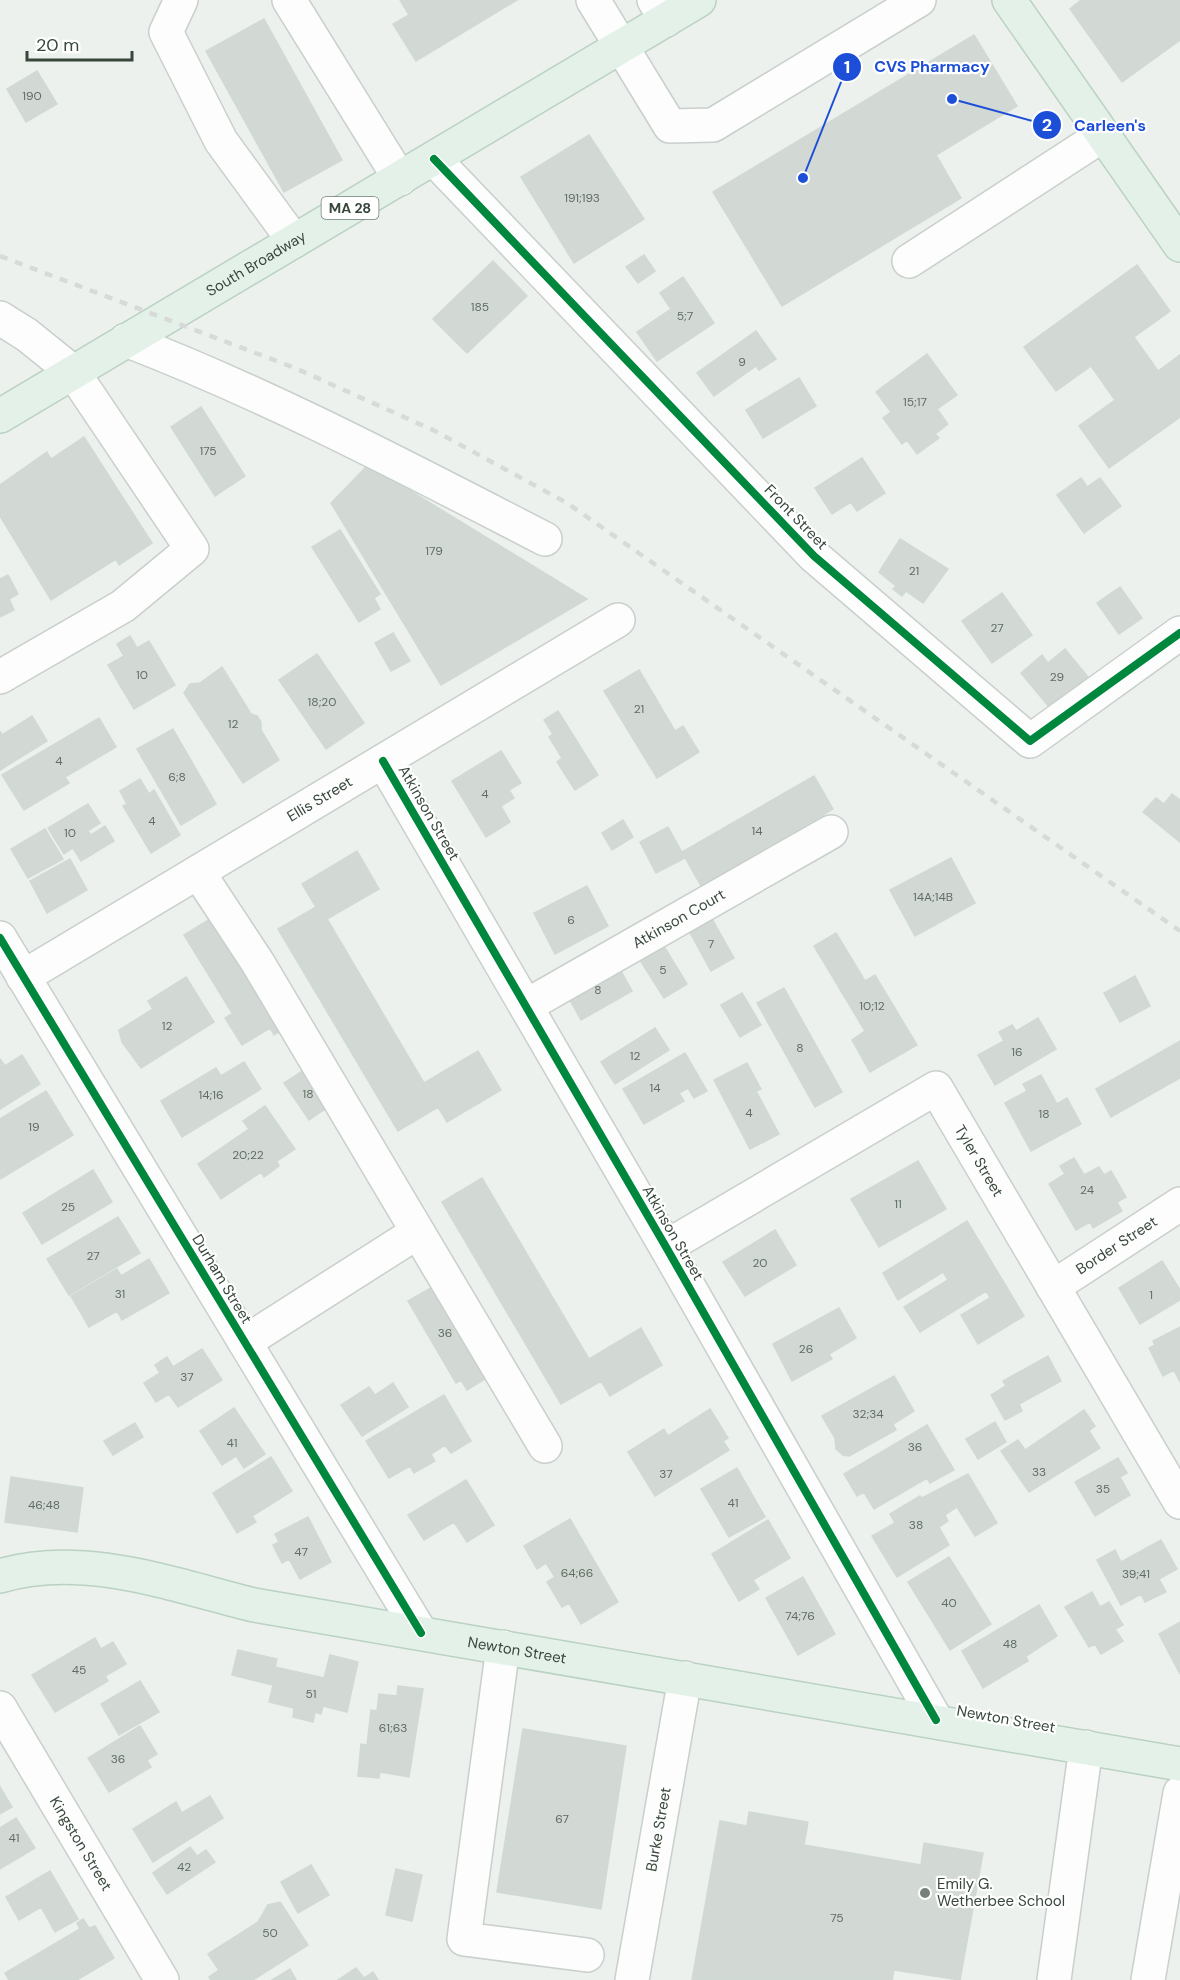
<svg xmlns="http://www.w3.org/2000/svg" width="1180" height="1980" font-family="'DM Sans',sans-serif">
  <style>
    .building { fill: #d2d9d4; stroke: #d1d9d3; stroke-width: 1.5 }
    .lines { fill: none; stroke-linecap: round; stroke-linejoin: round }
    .minor-casing { stroke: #c9cfcb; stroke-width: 36 }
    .major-casing { stroke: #bad2c2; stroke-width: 36 }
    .minor { stroke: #fcfdfc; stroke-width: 33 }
    .major { stroke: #e4f1e9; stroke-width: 33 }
    .rail { stroke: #d8d9d9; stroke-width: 4.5; stroke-dasharray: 8 8; stroke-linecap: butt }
    .cycleway-casing { stroke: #fff; stroke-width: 11 }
    .cycleway { stroke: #00873e; stroke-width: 8 }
    .poi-dot { fill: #768279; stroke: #fff; stroke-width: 2 }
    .labels { text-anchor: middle; stroke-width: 4.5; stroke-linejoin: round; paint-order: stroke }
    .number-label { font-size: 12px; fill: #5f6d63 }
    .shield { fill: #fff; stroke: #737e76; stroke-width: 1.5 }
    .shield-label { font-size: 14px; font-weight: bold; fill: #37473b }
    .street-label { font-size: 15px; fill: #37473b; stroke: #fff }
    .poi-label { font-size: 15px; fill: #37473b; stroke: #fff; text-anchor: start }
    .leader { fill: none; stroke: #1d4ed8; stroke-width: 2 }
    .callout-dot { fill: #1d4ed8; stroke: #fff; stroke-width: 2 }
    .mark-label { font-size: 18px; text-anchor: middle; font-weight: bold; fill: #fff }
    .callout-label { font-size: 16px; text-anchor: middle; font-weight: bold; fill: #1d4ed8; stroke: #fff; stroke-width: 4.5; stroke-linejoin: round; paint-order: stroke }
  </style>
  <rect width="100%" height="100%" fill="#ecf1ed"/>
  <path class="building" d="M400 0H517L416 61 393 24 409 15Z
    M1081 0H1180V40L1122 82 1070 9Z
    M264 19 342 160 284 192 206 51Z
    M974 35 1017 106 936 155 961 198 782 306 713 192Z
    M37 71 57 104 26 122 7 89Z
    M589 135 644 219 574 263 521 177Z
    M644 255 655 271 638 283 626 267Z
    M493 261 527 296 467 353 433 319Z
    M1137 265 1170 311 1134 337 1158 371 1180 355V417L1109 468 1079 426 1115 400 1091 366 1056 391 1024 347Z
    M683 277 714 323 657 361 637 332 671 309 660 293Z
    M756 331 776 359 759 370 756 366 714 396 697 373Z
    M927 354 957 395 937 409 948 424 935 434 939 438 917 454 907 440 902 444 883 418 891 412 876 392Z
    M799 378 816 406 763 438 746 410Z
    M201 407 245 476 215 496 171 427Z
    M84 437 152 543 119 565 116 559 51 600 0 516V485L47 452 51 459Z
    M862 458 885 493 857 511 851 502 832 514 815 488Z
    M368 465 587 599 441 685 331 503Z
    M1081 478 1087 487 1100 478 1121 506 1084 533 1057 495Z
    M340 530 380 594 374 598 380 609 359 622 312 547Z
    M900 539 948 569 923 603 906 591 902 596 893 589 896 586 879 572Z
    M8 575 18 594 9 599 14 610 0 617V579Z
    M1120 587 1142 618 1119 634 1097 603Z
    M1002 593 1032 635 992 663 962 621Z
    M393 633 410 661 391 671 375 643Z
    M130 636 137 648 149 641 175 685 134 709 108 665 124 656 117 644Z
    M1065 649 1092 682 1054 713 1021 673 1042 655 1048 663Z
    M317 654 364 723 326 749 279 680Z
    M222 667 251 714 257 716 261 722V730L279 760 243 783 184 693 190 684 200 683Z
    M639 670 675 731 683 726 699 752 657 778 604 691Z
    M558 711 598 775 575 790 557 762 562 758 549 737 553 734 544 720Z
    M32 716 47 741 0 770V731L2 735Z
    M99 718 116 747 65 777 69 783 24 810 2 775Z
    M173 729 216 804 181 825 137 749Z
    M501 751 521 783 509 790 514 798 501 806 510 822 486 837 452 781Z
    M814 776 833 809 701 886 682 852Z
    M140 779 149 794 154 790 180 835 151 853 123 806 127 804 120 791Z
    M1172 794 1180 800V842L1143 812 1156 798 1164 804Z
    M88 804 100 823 88 831 91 835 105 826 114 841 81 861 73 848 64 854 48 828Z
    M623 820 633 837 612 850 602 833Z
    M668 827 685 858 656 873 640 842Z
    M45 829 63 859 28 878 11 849Z
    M357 851 379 889 327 919 424 1083 478 1051 501 1090 447 1122 438 1107 398 1131 278 929 316 907 302 884Z
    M951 858 975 903 915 936 890 890Z
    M70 859 87 890 47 913 30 881Z
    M587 886 608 926 555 954 534 913Z
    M711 917 734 958 711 971 688 929Z
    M210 919 263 993 232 1013 184 935Z
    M836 933 865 981 875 975 917 1045 870 1072 852 1040 865 1031 814 946Z
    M662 943 687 984 664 998 638 957Z
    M615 960 632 991 581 1020 564 989Z
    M1135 976 1150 1006 1120 1022 1104 993Z
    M186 977 214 1022 141 1068 122 1042 119 1030 153 1009 148 1001Z
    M784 988 842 1092 815 1107 757 1003Z
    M266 992 288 1026 274 1035 270 1028 242 1045 225 1018Z
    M742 993 761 1025 740 1037 721 1005Z
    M1038 1018 1056 1049 995 1085 978 1055 1004 1041 999 1032 1012 1025 1016 1031Z
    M655 1028 669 1050 615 1084 601 1062Z
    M1180 1041V1078L1111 1117 1096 1089Z
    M685 1053 707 1091 694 1098 688 1088 679 1093 684 1101 644 1124 623 1089Z
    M22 1055 40 1084 0 1109V1059L5 1066Z
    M244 1062 261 1089 182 1137 161 1101 216 1068 221 1076Z
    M747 1063 761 1089 756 1091 779 1134 750 1149 714 1080Z
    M307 1068 331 1105 309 1120 284 1083Z
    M1041 1075 1057 1104 1067 1098 1081 1124 1031 1151 1005 1103 1027 1091 1023 1084Z
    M46 1091 73 1135 0 1179V1119Z
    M265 1106 295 1149 277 1161 279 1166 264 1177 261 1172 221 1199 198 1164 249 1129 243 1121Z
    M1074 1158 1084 1175 1099 1167 1104 1175 1111 1171 1126 1197 1117 1202 1122 1211 1093 1228 1090 1222 1076 1230 1049 1184 1065 1174 1060 1166Z
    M918 1161 946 1209 879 1247 851 1199Z
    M93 1170 112 1202 42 1244 23 1213Z
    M482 1178 589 1359 641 1328 662 1365 610 1396 601 1381 561 1404 442 1202Z
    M118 1217 140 1253 69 1295 47 1259Z
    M967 1221 1024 1316 978 1344 961 1315 990 1298 986 1291 920 1332 904 1307 948 1280 943 1272 898 1300 883 1273Z
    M775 1230 796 1265 745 1296 723 1262Z
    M149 1259 169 1293 122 1320 117 1311 89 1327 71 1296 117 1269 121 1276Z
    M1162 1261 1180 1290V1300L1140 1324 1119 1288Z
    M436 1285 483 1365 479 1368 485 1379 467 1390 461 1380 456 1383 408 1301Z
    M839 1308 856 1338 829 1354 832 1359 792 1381 773 1344Z
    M1180 1327V1382L1174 1370 1163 1376 1149 1348 1155 1345 1153 1341Z
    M202 1349 222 1380 178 1407 169 1394 156 1402 144 1383 160 1373 155 1365 167 1357 173 1367Z
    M1048 1356 1061 1381 1019 1404 1022 1411 1005 1420 991 1395 1006 1386 1003 1381Z
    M894 1376 914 1411 893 1424 896 1430 849 1456 843 1455 836 1449 835 1438 822 1416Z
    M393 1383 408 1407 362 1436 341 1405 369 1387 375 1395Z
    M444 1395 471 1441 451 1453 445 1445 431 1454 435 1461 414 1473 410 1466 389 1478 366 1441Z
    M234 1408 265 1454 244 1468 236 1456 222 1465 200 1431Z
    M710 1409 728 1438 723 1441 729 1450 655 1496 628 1452 664 1429 668 1436Z
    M1084 1410 1095 1426 1089 1431 1100 1448 1029 1492 1001 1451 1018 1440 1025 1450Z
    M995 1422 1006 1442 978 1459 966 1439Z
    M135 1423 143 1437 113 1455 104 1441Z
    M927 1425 954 1470 930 1483 927 1478 874 1509 864 1492 857 1496 844 1474Z
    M271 1457 292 1491 252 1516 256 1522 237 1533 213 1493Z
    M1118 1458 1127 1473 1120 1477 1130 1495 1095 1516 1075 1482Z
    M737 1468 765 1517 729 1537 701 1489Z
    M968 1474 997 1523 975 1536 957 1507 945 1515 948 1521 939 1527 949 1545 897 1577 872 1536 895 1523 890 1514 920 1496 922 1498Z
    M11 1477 83 1488 77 1532 5 1522Z
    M466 1480 494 1525 467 1542 454 1522 424 1540 408 1515Z
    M308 1517 331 1562 300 1579 289 1559 282 1563 273 1545 279 1542 275 1534Z
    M570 1519 618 1602 581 1624 569 1603 562 1607 547 1582 555 1577 546 1563 537 1569 524 1546Z
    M768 1520 790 1558 753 1580 759 1589 739 1601 712 1554Z
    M1161 1540 1177 1569 1159 1579 1166 1592 1145 1602 1141 1594 1121 1605 1097 1560 1115 1550 1121 1562Z
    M949 1557 991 1624 950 1650 908 1582Z
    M803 1577 835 1634 798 1655 766 1598Z
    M1092 1592 1100 1607 1109 1602 1123 1625 1115 1629 1123 1641 1101 1654 1095 1644 1089 1647 1065 1607Z
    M1039 1605 1057 1636 1026 1656 1028 1661 983 1688 962 1651Z
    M1180 1622V1674L1159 1634Z
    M95 1638 101 1649 113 1642 126 1664 105 1676 108 1681 55 1712 32 1675Z
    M238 1650 277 1659 275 1667 324 1678 330 1655 358 1662 347 1712 323 1706 321 1714 315 1712 313 1722 293 1717 294 1708 269 1702 273 1685 232 1675Z
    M140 1681 159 1712 119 1735 101 1704Z
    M398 1686 423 1689 409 1777 380 1772 379 1778 358 1776 361 1744 367 1745 371 1710 377 1711 379 1694 397 1696Z
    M140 1726 157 1754 147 1760 151 1767 109 1792 88 1758Z
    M523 1729 626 1746 601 1909 497 1892Z
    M0 1787 12 1807 0 1814Z
    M210 1796 223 1818 153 1862 133 1829 176 1802 182 1813Z
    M749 1812 808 1822 804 1845 921 1865 924 1843 983 1853 960 1980 894 1970 892 1980H692L720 1821 747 1826Z
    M16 1818 35 1848 0 1869V1828Z
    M190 1847 197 1856 206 1850 215 1862 167 1894 153 1873Z
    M311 1865 329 1895 298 1913 281 1882Z
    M396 1869 422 1875 412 1921 386 1915Z
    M50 1871 78 1919 55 1932 41 1907 19 1920 6 1897Z
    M280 1902 308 1945 253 1980H211L209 1977 219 1970 208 1954 258 1922 268 1905Z
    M83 1919 89 1928 95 1926 114 1958 77 1980H9L5 1973 80 1929 77 1923Z
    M356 1968 364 1978 373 1972 378 1980H338Z
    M290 1969 296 1980H272Z"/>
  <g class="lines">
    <defs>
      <g id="minor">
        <path d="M181 0 166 32 221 141 294 241"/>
        <path d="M289 0 400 179"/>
        <path d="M593 0 670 126 713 125 919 0"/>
        <path d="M654 0 666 20"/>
        <path d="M434 159 814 556 1030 741 1180 633"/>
        <path d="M909 261 1103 135"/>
        <path d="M0 318 27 335 73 372 192 549 123 606 0 677"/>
        <path d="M126 340C271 396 407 468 545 539"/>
        <path d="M383 761 666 1247 936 1720"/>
        <path d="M198 872 258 963 545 1446"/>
        <path d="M0 938 421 1633"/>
        <path id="s1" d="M23 977 618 620"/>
        <path id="s2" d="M526 1006 831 832"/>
        <path id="s3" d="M666 1247 936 1088 1180 1502"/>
        <path id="s4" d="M1053 1287 1180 1204"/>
        <path d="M245 1342 416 1233"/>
        <path d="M503 1647 464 1939 587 1955"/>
        <path id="s5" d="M0 1708 162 1980"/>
        <path id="s6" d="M632 1980 685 1678"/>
        <path d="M1054 1980 1086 1747"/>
        <path d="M1148 1980 1180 1793"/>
      </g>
      <g id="major">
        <path d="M1009 0 1180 245"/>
        <path id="s7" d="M0 416 699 0"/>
        <path id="s8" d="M0 1576C83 1551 173 1585 254 1605L1180 1764"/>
      </g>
    </defs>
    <use href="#minor" class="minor-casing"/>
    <use href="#major" class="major-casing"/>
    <use href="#minor" class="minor"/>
    <use href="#major" class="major"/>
    <path class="rail" d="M0 256 295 368 435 431 567 503 1180 931"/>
    <defs>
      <path id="cycleway" d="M434 159 814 556 1030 741 1180 633
        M383 761 666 1247 936 1720
        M0 938 421 1633"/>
    </defs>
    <use href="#cycleway" class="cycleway-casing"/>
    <use href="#cycleway" class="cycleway"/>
  </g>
  <circle class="poi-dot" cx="925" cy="1893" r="6"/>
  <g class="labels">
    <g class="number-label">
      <text x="32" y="100">190</text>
      <text x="582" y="202">191;193</text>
      <text x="480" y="311">185</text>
      <text x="685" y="320">5;7</text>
      <text x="742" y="366">9</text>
      <text x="915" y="406">15;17</text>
      <text x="208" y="455">175</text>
      <text x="434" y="555">179</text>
      <text x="914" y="575">21</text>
      <text x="997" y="632">27</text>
      <text x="142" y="679">10</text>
      <text x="1057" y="681">29</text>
      <text x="322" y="706">18;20</text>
      <text x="639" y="713">21</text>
      <text x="233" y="728">12</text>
      <text x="59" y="765">4</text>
      <text x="177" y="781">6;8</text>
      <text x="485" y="798">4</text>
      <text x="152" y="825">4</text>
      <text x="757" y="835">14</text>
      <text x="70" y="837">10</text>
      <text x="933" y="901">14A;14B</text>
      <text x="571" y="924">6</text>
      <text x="711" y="948">7</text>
      <text x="663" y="974">5</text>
      <text x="598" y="994">8</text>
      <text x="872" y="1010">10;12</text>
      <text x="167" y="1030">12</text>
      <text x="800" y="1052">8</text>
      <text x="1017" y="1056">16</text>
      <text x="635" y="1060">12</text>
      <text x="655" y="1092">14</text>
      <text x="308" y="1098">18</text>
      <text x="211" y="1099">14;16</text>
      <text x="749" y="1117">4</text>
      <text x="1044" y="1118">18</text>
      <text x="34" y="1131">19</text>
      <text x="248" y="1159">20;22</text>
      <text x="1087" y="1194">24</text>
      <text x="898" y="1208">11</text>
      <text x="68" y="1211">25</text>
      <text x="93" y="1260">27</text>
      <text x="760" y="1267">20</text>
      <text x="120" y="1298">31</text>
      <text x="1151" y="1299">1</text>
      <text x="445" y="1337">36</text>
      <text x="806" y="1353">26</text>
      <text x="187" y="1381">37</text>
      <text x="868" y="1418">32;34</text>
      <text x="232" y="1447">41</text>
      <text x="915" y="1451">36</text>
      <text x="1039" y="1476">33</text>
      <text x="666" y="1478">37</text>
      <text x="1103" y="1493">35</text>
      <text x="733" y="1507">41</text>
      <text x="44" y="1509">46;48</text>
      <text x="916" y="1529">38</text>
      <text x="301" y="1556">47</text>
      <text x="577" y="1577">64;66</text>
      <text x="1136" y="1578">39;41</text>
      <text x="949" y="1607">40</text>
      <text x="800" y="1620">74;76</text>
      <text x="1010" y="1648">48</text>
      <text x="79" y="1674">45</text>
      <text x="311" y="1698">51</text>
      <text x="393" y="1732">61;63</text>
      <text x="118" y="1763">36</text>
      <text x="562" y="1823">67</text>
      <text x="14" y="1842">41</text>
      <text x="184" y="1871">42</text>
      <text x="837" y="1922">75</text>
      <text x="270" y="1937">50</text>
    </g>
    <rect class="shield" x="321.5" y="197" width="57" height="22" rx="4.5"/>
    <g class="shield-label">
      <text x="350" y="213">MA 28</text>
    </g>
    <g class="street-label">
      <text dy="5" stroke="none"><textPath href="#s7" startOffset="298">South Broadway</textPath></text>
      <text transform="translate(796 517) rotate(46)" y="5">Front Street</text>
      <text dy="5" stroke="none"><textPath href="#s1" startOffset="346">Ellis Street</textPath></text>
      <text transform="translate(429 813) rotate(60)" y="5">Atkinson Street</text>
      <text dy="5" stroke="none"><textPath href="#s2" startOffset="176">Atkinson Court</textPath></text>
      <text dy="5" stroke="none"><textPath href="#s3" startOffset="398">Tyler Street</textPath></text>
      <text transform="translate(673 1233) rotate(60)" y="5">Atkinson Street</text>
      <text dy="5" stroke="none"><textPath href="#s4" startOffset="76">Border Street</textPath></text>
      <text transform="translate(222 1279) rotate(59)" y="5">Durham Street</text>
      <text dy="5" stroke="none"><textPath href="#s8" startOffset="526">Newton Street</textPath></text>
      <text transform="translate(1006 1719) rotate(10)" y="5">Newton Street</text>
      <text dy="5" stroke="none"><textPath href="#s6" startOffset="153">Burke Street</textPath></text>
      <text dy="5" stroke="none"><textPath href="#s5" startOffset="158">Kingston Street</textPath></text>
    </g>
    <g class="poi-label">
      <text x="937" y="1889">Emily G.<tspan x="937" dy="17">Wetherbee School</tspan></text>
    </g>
  </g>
  <path class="leader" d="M803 178L847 67M952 99L1047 125"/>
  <g class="callout-dot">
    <circle cx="803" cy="178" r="6"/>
    <circle cx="952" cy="99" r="6"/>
    <circle cx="847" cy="67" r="15"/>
    <circle cx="1047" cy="125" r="15"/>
  </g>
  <g class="mark-label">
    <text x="847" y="73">1</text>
    <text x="1047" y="131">2</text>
  </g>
  <g class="callout-label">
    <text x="932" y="72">CVS Pharmacy</text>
    <text x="1110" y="131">Carleen's</text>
  </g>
  <path d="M27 51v9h105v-9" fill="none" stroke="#37473b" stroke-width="3"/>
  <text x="36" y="51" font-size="18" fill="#37473b" stroke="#ffffff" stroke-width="4.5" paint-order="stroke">20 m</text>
</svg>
